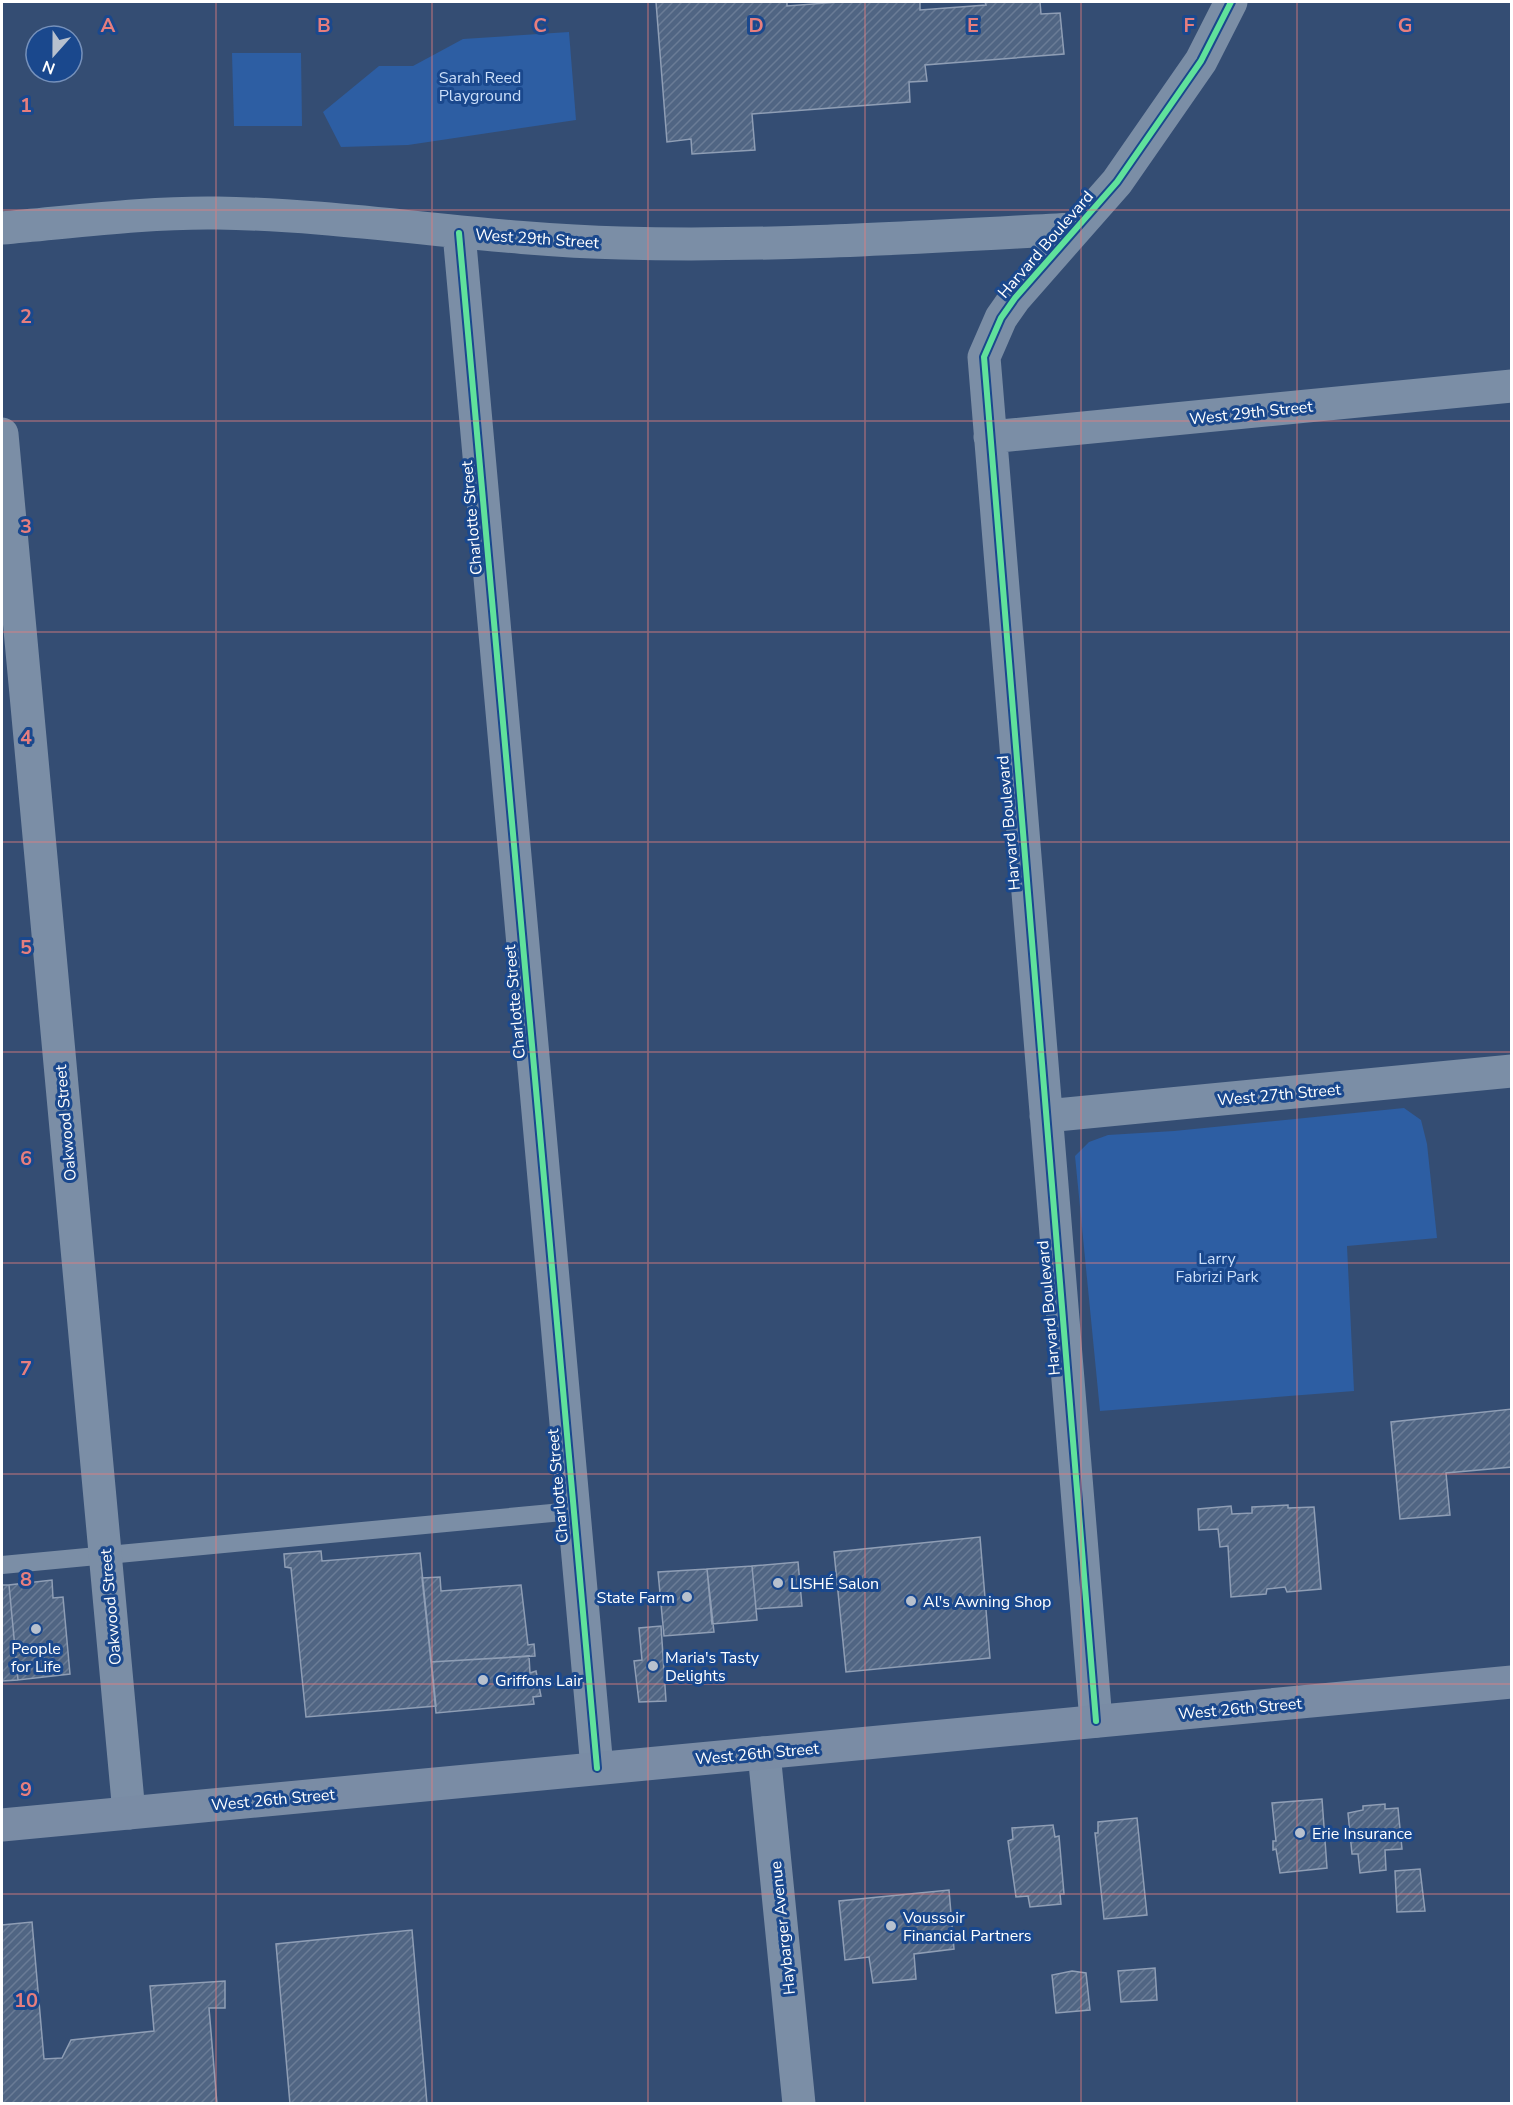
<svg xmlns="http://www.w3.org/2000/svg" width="1513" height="2105" font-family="'Nunito Sans',sans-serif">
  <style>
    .park { fill: #2d5ea3 }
    .building { fill: url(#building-hatch); stroke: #8f9eb5; stroke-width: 1.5 }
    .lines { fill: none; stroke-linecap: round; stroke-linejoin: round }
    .lane { stroke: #7b8ea6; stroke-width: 18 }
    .street { stroke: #7b8ea6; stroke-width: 33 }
    .primary { stroke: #7a8ca5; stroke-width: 33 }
    .cycleway-casing { stroke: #1a488d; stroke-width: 10 }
    .cycleway { stroke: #60e19b; stroke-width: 6 }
    .grid { fill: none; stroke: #e67e7e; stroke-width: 1.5; stroke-opacity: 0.55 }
    .poi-dot { fill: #b8c1ce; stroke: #1a488d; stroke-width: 2 }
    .labels { text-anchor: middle; stroke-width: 6; stroke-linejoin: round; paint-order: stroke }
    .park-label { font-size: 16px; fill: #cbdffa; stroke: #1a488d }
    .street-label { font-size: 16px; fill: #fff; stroke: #1a488d }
    .poi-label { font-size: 16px; fill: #fff; stroke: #1a488d; text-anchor: start }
    .grid-label { font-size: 20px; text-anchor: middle; font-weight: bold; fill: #e67e7e; stroke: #1a488d; stroke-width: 6; stroke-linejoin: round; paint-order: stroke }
  </style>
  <defs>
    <pattern id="building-hatch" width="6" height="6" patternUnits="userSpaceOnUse" patternTransform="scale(1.5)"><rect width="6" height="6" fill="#506583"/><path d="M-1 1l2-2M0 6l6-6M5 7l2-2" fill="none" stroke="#6a7c96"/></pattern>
  </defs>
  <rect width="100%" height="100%" fill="#344d73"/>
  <path class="park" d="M569 32 576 120 408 145 341 147 323 112 379 66H413L463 39Z
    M232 53H301L302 126H234Z
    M1404 1108 1421 1120 1427 1144 1437 1238 1347 1246 1354 1391 1100 1411 1075 1156 1089 1142 1108 1135 1174 1131Z"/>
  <path class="building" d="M656 2H787V6L839 2H920V10L986 5 985 2H1040L1041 14 1060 13 1064 54 925 65 927 81 909 82 910 102 752 114 755 150 692 154 691 139 667 142Z
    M1512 1409V1467L1446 1473 1450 1515 1400 1519 1391 1422Z
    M1288 1505V1508L1314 1507 1321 1589 1287 1592 1285 1587 1267 1589 1266 1594 1231 1597 1228 1546 1220 1547 1218 1529 1199 1530 1198 1509 1231 1506 1232 1514 1252 1513V1507Z
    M980 1537 990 1658 846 1672 834 1552Z
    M321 1551 322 1561 420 1553 436 1706 306 1717 291 1568 285 1567 284 1554Z
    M798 1562 802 1606 756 1609 752 1566Z
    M752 1566 757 1620 712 1624 707 1569Z
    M707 1569 714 1632 664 1636 658 1572Z
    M440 1577 441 1591 521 1585 528 1645 534 1644 535 1656 431 1662 422 1578Z
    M52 1580 53 1598 63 1597 70 1674 18 1680 9 1585Z
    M2 1585H9L18 1680 2 1681Z
    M661 1626 666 1701 639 1702 634 1661 642 1660 639 1628Z
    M529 1656 530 1673 536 1671 541 1696 533 1697 534 1704 436 1713 431 1662Z
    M1322 1799 1327 1868 1280 1873 1276 1849 1273 1850V1841H1276L1272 1803Z
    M1385 1804V1809L1398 1808 1402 1849 1385 1850 1386 1870 1360 1873 1358 1854H1352L1348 1813 1363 1810V1806Z
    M1137 1818 1147 1915 1104 1919 1095 1833H1098V1822Z
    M1053 1825 1055 1837 1059 1836 1064 1894H1060L1061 1904 1030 1907 1028 1896 1016 1897 1008 1841 1013 1839 1012 1828Z
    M1420 1869 1425 1911 1397 1912 1395 1871Z
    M949 1890 954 1949 914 1954 916 1979 873 1983 869 1957 845 1960 839 1901Z
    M32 1922 44 2059 62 2058 71 2040 154 2031 150 1986 225 1981V2008H209L217 2104H2V1925Z
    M412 1930 427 2104H290L276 1944Z
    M1155 1968 1157 2000 1121 2002 1118 1971Z
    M1072 1971 1086 1973 1090 2010 1056 2013 1052 1975Z"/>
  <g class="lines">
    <path class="lane" d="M2 1565 573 1511"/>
    <path class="street" d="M2 228C72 222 147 212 217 213 352 215 486 240 621 243 772 247 923 237 1074 229
      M459 233 597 1768
      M2 434 129 1813
      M990 437 1512 386
      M1046 1116 1512 1071
      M1096 1721 984 357 1001 318 1015 298 1117 182 1201 61 1231 2
      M764 1753 799 2104"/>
    <path class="primary" d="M2 1825 1512 1682"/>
    <defs>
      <path id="cycleway" d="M459 233 597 1768
        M1096 1721 984 357 1001 318 1015 298 1117 182 1201 61 1231 2"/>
    </defs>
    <use href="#cycleway" class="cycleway-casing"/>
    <use href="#cycleway" class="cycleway"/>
  </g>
  <path class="grid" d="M216 2V2104M432 2V2104M648 2V2104M865 2V2104M1081 2V2104M1297 2V2104M2 210H1512M2 421H1512M2 632H1512M2 842H1512M2 1052H1512M2 1263H1512M2 1474H1512M2 1684H1512M2 1894H1512"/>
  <g class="poi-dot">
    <circle cx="778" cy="1583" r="6"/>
    <circle cx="687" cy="1597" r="6"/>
    <circle cx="911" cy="1601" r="6"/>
    <circle cx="36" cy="1629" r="6"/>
    <circle cx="653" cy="1666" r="6"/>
    <circle cx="483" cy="1680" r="6"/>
    <circle cx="1300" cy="1833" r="6"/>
    <circle cx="891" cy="1926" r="6"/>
  </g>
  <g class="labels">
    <g class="park-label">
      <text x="480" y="83">Sarah Reed<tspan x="480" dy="18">Playground</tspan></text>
      <text x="1217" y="1264">Larry<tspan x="1217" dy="18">Fabrizi Park</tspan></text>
    </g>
    <g class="street-label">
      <text transform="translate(537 238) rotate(4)" y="6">West 29th Street</text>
      <text transform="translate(1045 244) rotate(-49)" y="6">Harvard Boulevard</text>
      <text transform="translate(1251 412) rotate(-6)" y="6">West 29th Street</text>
      <text transform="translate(471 518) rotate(-95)" y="6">Charlotte Street</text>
      <text transform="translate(1008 823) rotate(-95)" y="6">Harvard Boulevard</text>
      <text transform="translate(514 1002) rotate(-95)" y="6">Charlotte Street</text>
      <text transform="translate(1279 1094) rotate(-5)" y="6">West 27th Street</text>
      <text transform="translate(65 1123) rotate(-95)" y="6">Oakwood Street</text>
      <text transform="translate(1048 1308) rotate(-95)" y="6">Harvard Boulevard</text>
      <text transform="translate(557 1486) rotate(-95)" y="6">Charlotte Street</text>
      <text transform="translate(110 1607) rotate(-95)" y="6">Oakwood Street</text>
      <text transform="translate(1240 1708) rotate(-5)" y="6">West 26th Street</text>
      <text transform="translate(757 1753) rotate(-5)" y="6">West 26th Street</text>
      <text transform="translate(273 1799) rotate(-5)" y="6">West 26th Street</text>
      <text transform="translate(782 1928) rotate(-96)" y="6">Haybarger Avenue</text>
    </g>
    <g class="poi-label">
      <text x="790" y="1589">LISHÉ Salon</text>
      <text x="675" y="1603" text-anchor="end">State Farm</text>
      <text x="923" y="1607">Al's Awning Shop</text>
      <text x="36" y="1654" text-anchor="middle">People<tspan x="36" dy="18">for Life</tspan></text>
      <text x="665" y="1663">Maria's Tasty<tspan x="665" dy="18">Delights</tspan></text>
      <text x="495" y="1686">Griffons Lair</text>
      <text x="1312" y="1839">Erie Insurance</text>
      <text x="903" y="1923">Voussoir<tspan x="903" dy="18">Financial Partners</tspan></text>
    </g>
  </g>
  <g class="grid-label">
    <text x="108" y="32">A</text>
    <text x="324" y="32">B</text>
    <text x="540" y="32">C</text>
    <text x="756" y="32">D</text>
    <text x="973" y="32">E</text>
    <text x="1189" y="32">F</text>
    <text x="1405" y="32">G</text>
    <text x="26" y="112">1</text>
    <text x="26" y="323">2</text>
    <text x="26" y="533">3</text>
    <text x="26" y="744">4</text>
    <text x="26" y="954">5</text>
    <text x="26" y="1165">6</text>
    <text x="26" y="1375">7</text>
    <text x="26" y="1586">8</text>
    <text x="26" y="1796">9</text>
    <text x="26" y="2007">10</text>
  </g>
  <rect width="1513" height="2105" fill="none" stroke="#ffffff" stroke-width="6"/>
  <g transform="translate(54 54) rotate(201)"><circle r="28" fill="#1a488d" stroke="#7691bb" stroke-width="1.5"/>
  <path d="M0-4.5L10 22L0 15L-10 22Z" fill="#b8c1ce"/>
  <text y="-9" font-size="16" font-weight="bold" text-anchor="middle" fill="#ffffff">N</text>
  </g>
</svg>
